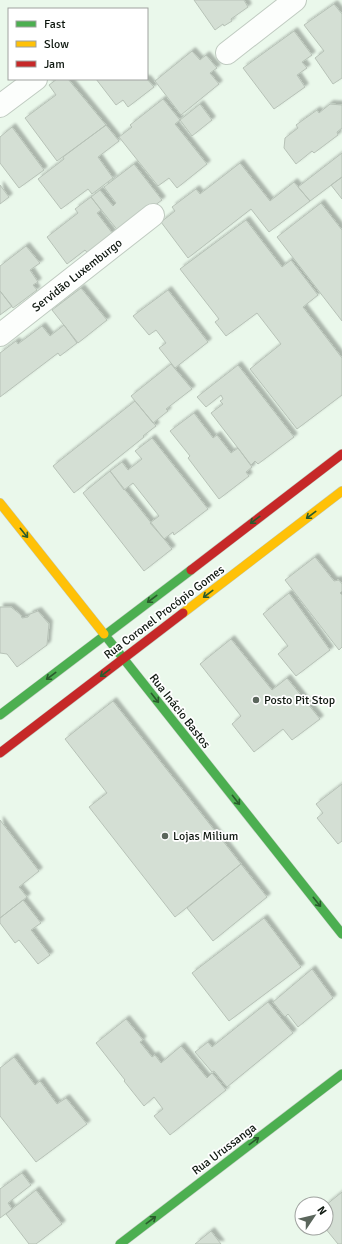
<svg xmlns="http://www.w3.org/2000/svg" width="342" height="1244" font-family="Signika,sans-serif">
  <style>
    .building { fill: #d4dfd4; stroke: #b7c2b7; filter: url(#shadow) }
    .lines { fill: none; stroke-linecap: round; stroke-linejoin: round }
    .street-casing { stroke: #c0cbc1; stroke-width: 24 }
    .fast-casing { stroke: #c0cbc1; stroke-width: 10 }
    .slow-casing { stroke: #c0cbc1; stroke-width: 10 }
    .jam-casing { stroke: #c0cbc1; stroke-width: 10 }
    .street { stroke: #fcfefc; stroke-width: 22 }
    .fast { stroke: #4caf50; stroke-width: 9 }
    .slow { stroke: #ffc107; stroke-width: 9 }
    .jam { stroke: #c62828; stroke-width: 9 }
    .oneway { stroke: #2a5b2c }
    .poi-dot { fill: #5b665c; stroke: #fff; stroke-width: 1.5 }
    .labels { text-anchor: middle; stroke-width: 3.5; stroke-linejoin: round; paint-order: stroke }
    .street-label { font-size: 12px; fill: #0e170f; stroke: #fff }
    .poi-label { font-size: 12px; fill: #0e170f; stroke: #fff; text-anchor: start }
  </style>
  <defs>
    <filter id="shadow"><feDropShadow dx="3.5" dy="-3.5" stdDeviation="1" flood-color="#0004"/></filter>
  </defs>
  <rect width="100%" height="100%" fill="#eaf8eb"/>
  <path class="building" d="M194 0H244L248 7 231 19 232 21 224 26 223 24 215 30Z
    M334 4 342 14V78L333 84 315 58 324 51 304 25Z
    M294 31 312 55 302 62 307 68 297 75 305 87 274 109 243 68Z
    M192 51 200 60 206 55 217 68 210 73 219 84 181 115 155 81Z
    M57 79H68L106 125 57 161 25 118 56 95 49 85Z
    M96 79H147L154 87 128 107 123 100 116 105Z
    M163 99 180 120 175 124 207 164 177 188 169 178 158 186 119 137 132 127 130 125Z
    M200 104 212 120 192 136 180 120Z
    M330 104 342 105V128L337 132 338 135 314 153 312 151 296 164 284 148 285 138 298 128 296 125 317 110 319 113Z
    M106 125 119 141 98 157 113 178 92 194 88 189 61 209 38 179 64 159 63 157Z
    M12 127 44 170 19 188 0 163V137Z
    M342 153V177L310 201 298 187Z
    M240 163 270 201 294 182 310 201 269 232 251 209 188 258 161 222 175 211 172 207 196 189 200 194Z
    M134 164 162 200 119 232 91 197 100 190 113 206 116 203 104 187Z
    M342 177V199L331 185Z
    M0 185 9 197 0 204Z
    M91 197 101 210 97 213 116 238 91 257 85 250 67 264 47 237 78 213 75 209Z
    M321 203 342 230V321L277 237Z
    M246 220 282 267 291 260 318 295 303 307 342 358V395L297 429 250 369 281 344 257 313 226 336 215 322 219 319 180 269Z
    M26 246 40 263 30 270 38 282 33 285 37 290 13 308 0 291V266Z
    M81 288 107 320 78 343 52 310Z
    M168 290 208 342 175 368 159 348 166 343 156 330 149 335 133 316Z
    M0 291 12 306 0 315Z
    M64 325 77 343 60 356 58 353 0 397V353L16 341 18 344 42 326 50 336Z
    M171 364 192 389 166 409 168 411 153 423 131 396Z
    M238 365 294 437 258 464 255 461 251 465 211 413 223 404 220 401 223 399 221 395 206 407 197 397Z
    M135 401 156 426 143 436 144 437 74 493 53 466Z
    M194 413 213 438 217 435 231 453 238 448 252 467 246 472 249 476 219 499 188 458 190 456 170 431Z
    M152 438 208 509 174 535 173 532 164 539 150 523 159 516 133 483 124 490 110 471 122 462 128 470 142 459 135 451Z
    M110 471 172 549 144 571 83 493Z
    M315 557 334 581 339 580 342 584V591L340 593 342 595V647L339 650 285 580Z
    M289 593 330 650 296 676 278 654 288 646 263 614Z
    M0 607H11L21 615 22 618 28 617 30 614 38 611 49 624 47 645 17 667 7 654 0 653Z
    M231 639 272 690 287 678 320 719 292 740 283 729 254 752 232 724 241 716 200 664Z
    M113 701 241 864 175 917 89 807 107 793 65 739Z
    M342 784V841L338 844 317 818 323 813 316 804Z
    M0 820 39 871 19 887 27 897 0 918Z
    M241 864 267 897 213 941 187 908Z
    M23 900 41 923 31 930 50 955 38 964 19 940 15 943 0 923V918Z
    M264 918 301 967 229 1021 192 973Z
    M312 969 333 998 298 1027 288 1014 285 1017 273 1002Z
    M268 1002 293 1033 227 1087 214 1071 212 1072 195 1052 208 1042 212 1047Z
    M126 1019 143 1040 140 1042 152 1057 155 1055 161 1063 181 1046 207 1078 212 1073 226 1090 170 1135 154 1116 163 1109 154 1097 144 1106 124 1081 125 1080 96 1043Z
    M14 1057 35 1085 40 1081 57 1104 66 1098 87 1124 36 1162 0 1116V1068Z
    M22 1173 31 1185 8 1203 12 1209 0 1218V1189Z
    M36 1190 62 1224 36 1244H29L6 1214Z
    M342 1192V1244H338L325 1228 326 1205Z
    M211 1231 221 1244H195Z"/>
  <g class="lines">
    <defs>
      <path id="street" d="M227 53 295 0
        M0 106 36 79
        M0 335 153 215"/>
      <path id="fast" d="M104 634 342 934
        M0 715 191 570
        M120 1244 342 1074"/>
      <path id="slow" d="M0 503 104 634
        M183 613 342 491"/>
      <path id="jam" d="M191 570 342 454
        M0 753 183 613"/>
    </defs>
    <use href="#street" class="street-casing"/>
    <use href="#fast" class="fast-casing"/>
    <use href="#slow" class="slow-casing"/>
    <use href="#jam" class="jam-casing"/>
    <use href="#street" class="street"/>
    <use href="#fast" class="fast"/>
    <use href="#slow" class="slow"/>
    <use href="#jam" class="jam"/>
  </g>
  <defs><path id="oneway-shaft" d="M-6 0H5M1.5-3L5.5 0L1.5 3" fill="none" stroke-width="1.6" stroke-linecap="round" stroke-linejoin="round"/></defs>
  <g class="oneway">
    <use href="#oneway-shaft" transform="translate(311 515) rotate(143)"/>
    <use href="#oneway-shaft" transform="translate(255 520) rotate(143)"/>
    <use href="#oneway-shaft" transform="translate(24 533) rotate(51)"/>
    <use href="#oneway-shaft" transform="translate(208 594) rotate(143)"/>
    <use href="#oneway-shaft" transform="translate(152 599) rotate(143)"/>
    <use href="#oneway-shaft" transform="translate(105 673) rotate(143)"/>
    <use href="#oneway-shaft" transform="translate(51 676) rotate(143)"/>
    <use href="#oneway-shaft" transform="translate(155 698) rotate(52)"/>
    <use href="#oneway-shaft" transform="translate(236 800) rotate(52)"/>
    <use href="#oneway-shaft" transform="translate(317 902) rotate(51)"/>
    <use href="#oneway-shaft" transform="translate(254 1141) rotate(-37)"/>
    <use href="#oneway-shaft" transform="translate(151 1220) rotate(-37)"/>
  </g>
  <g class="poi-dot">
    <circle cx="256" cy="700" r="4"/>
    <circle cx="165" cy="836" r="4"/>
  </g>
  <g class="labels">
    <g class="street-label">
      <text transform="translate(77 275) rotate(-38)" y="4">Servidão Luxemburgo</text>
      <text transform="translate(164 612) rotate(-37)" y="4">Rua Coronel Procópio Gomes</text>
      <text transform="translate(180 711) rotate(52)" y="4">Rua Inácio Bastos</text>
      <text transform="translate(224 1149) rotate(-37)" y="4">Rua Urussanga</text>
    </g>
    <g class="poi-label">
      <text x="264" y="704">Posto Pit Stop</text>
      <text x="173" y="840">Lojas Milium</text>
    </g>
  </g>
  <rect x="8" y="8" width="140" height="72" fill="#ffffff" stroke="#9fa29f"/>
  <rect x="16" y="21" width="20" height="6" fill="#4caf50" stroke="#9fa29f"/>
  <text x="44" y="28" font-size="12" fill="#0e170f">Fast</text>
  <rect x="16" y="41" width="20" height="6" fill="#ffc107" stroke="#9fa29f"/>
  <text x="44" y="48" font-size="12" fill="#0e170f">Slow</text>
  <rect x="16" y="61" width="20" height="6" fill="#c62828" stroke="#9fa29f"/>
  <text x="44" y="68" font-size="12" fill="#0e170f">Jam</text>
  <g transform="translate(314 1216) rotate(55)"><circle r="19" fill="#ffffff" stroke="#9fa29f"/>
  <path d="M0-3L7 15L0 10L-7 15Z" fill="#5b665c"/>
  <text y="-6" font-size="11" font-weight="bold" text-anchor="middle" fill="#0e170f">N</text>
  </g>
</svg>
